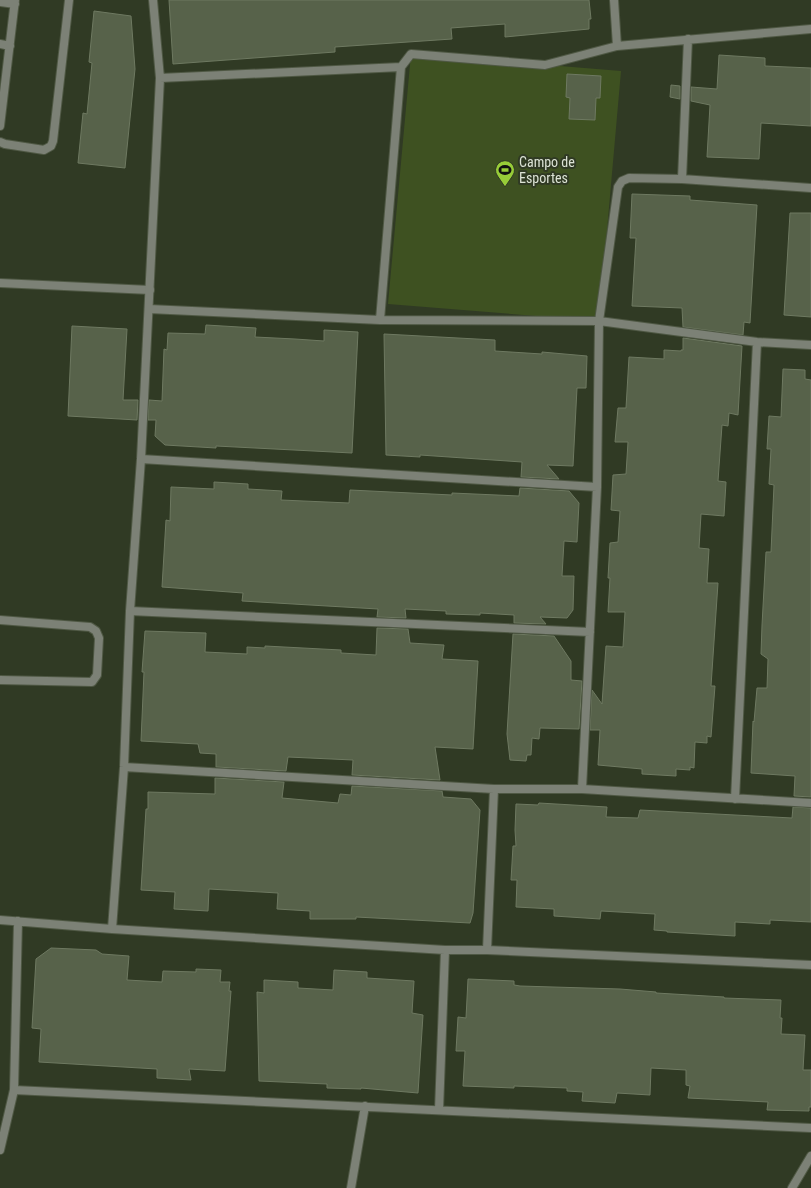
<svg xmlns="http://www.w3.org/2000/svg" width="811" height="1188" font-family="'Roboto Condensed',sans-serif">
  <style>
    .garden { fill: #3e5121 }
    .building { fill: #57624a; stroke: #6e7961 }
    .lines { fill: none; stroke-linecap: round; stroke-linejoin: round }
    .service-casing { stroke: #4f5844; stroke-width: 10 }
    .minor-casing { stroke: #4f5844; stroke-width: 10 }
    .service { stroke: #7c8176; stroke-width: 8 }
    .minor { stroke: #7c8176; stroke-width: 8 }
    .labels { text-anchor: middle; stroke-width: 4; stroke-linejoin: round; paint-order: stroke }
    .poi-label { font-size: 14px; fill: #dce3d5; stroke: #303a24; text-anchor: start }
  </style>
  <rect width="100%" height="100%" fill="#303a24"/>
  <path class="garden" d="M411 54 621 71 599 321 388 304Z"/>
  <path class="building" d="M169 0H589L591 19H589V29L505 37V24L451 28 452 39 335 47V52L173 64Z
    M94 11 131 16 135 69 125 168 78 163 83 113 87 114 92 63 89 62Z
    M719 55 765 58V66L811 68V126L761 123 759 159 707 157 710 105 691 101V87L717 89Z
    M567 74 601 76 600 98H596L595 120 569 119 570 98 566 97Z
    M671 85 680 86V99L670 97Z
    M632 194 690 196V200L757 205 750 323 744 322 743 335 683 327 682 308 632 306 636 238H630Z
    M790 213H811V317L784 315Z
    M206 325 256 328 255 337 295 339 324 341V330L358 332 352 453 216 446V448L165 445 155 436 156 420H148L149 400 162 401 164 349 167 350 168 333 205 334Z
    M72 326 127 329 123 400H138L137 420 68 416Z
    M384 334 495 340V351L542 354V352L587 356 586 388H577L573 466 547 465 559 479 521 477 522 462 420 455V457L386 455Z
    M683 338 742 346 738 415 729 413 728 426 722 425 718 481 726 482 724 516 701 514 699 548 709 549 707 583H718L711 686H715L711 737 707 736V743L695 742 694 768 690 767V770L676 769V776L642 774V769L598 765 600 730H590L592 690 602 704 606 646 623 647 625 612H608L610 578H608L610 543 618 542 620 511 611 510 613 475 626 474 628 442H615L618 408H626L629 357 664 359V350L681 351V350H683Z
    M783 369 805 370V379L811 380V797L794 796 795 776 751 773 753 721 754 722 757 688H767L768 659 761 654 762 625 766 552H771L774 485 769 484 771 449H767L769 416 781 417Z
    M214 482 248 484V489L282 491 281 500 349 503 350 490 452 495V493L519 496 520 488 569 491 579 503 577 542 564 541 562 576H574L573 610 567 618 540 617 546 624 514 623V615L480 613V615L446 614V611L405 609 406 618 377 617 378 609 242 601 243 593 162 587 166 520 170 521 171 487 214 489Z
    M377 628 408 629 410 643 444 645 442 659 478 661 473 749 435 747 440 780 352 775 353 760 288 757 286 771 216 767V754L200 753 198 744 141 741 144 672H142L145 631 206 633 205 652 247 654V647L265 648V646L341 650V653L376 655Z
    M513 634 554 636 571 661V680L582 681 579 729 540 728 539 739 532 738 531 755H527L526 761 510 760 507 734Z
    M215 778 284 782 282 798 338 803 340 794 351 795 352 786 442 791 443 797 471 799 480 810 473 913 470 923 356 917V919H310V911L277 909 278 893 209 889 208 911 174 909 175 892 141 890 146 809H148V792L215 794Z
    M539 803 607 807 606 817 638 818 640 810 792 818 793 807 811 808V922L770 920V924L735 922V936L667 932V931L654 930 655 914 601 911 600 919 554 916V909L516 907 517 880H511L513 846H516L515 830 516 804 538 805Z
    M51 948 96 950 102 954 129 956 127 980 162 982 163 971 196 972V969L221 970 220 982H230L229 991H231L225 1071 189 1069 191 1080 157 1078V1069L39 1062 41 1029 32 1028 36 959Z
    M334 970 367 972V978L414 981 412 1013 423 1015 418 1093 361 1088V1089L327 1088V1084L259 1081 257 992 264 993V980L298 982V988L333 990Z
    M468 979 514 981V985L520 986 620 989 656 992V993L724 997V998L781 1000 780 1018H782L781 1034 805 1035 803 1070H811V1107H809V1111L767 1110 768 1102 688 1098 690 1086 686 1085V1070L651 1068 650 1095 617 1093 615 1103 582 1101 583 1092 567 1091V1088L514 1086V1088L463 1086 465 1051H456L458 1017 466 1018Z"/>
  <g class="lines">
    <defs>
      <path id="service" d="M0 2 15 4
        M0 44 10 46
        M0 126 15 0
        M0 142 5 144 44 150 51 146 53 141 69 0
        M0 283 150 290
        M0 620 90 627 96 631 99 638 97 675 92 682 0 680"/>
      <path id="minor" d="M614 0 617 46
        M160 78 401 67 411 54 545 65 617 46 811 29
        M682 179 688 39
        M149 309 380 320 599 321 757 342 811 345
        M380 320 401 67
        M141 459 597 487
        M130 611 590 632
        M124 767 494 789H582L811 803
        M582 789 597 487 599 321 618 187 622 181 629 178 682 179 811 188
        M735 799 757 342
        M0 920 112 929 445 950H487L811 965
        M112 929 124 767 130 611 141 459 160 78 153 0
        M487 950 494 789
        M14 1090 811 1128
        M439 1110 445 950
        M0 1150 14 1090 18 921
        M351 1188 365 1106
        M792 1188 811 1156"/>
    </defs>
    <use href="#service" class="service-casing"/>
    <use href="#minor" class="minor-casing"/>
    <use href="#service" class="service"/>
    <use href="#minor" class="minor"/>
  </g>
  <defs>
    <symbol id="stadium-pin" viewBox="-11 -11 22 30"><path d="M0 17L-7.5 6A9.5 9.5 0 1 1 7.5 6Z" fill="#97cc38" stroke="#303a24"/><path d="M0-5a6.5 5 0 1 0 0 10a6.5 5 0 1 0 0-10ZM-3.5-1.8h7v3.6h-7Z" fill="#111"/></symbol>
  </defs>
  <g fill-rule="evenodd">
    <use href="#stadium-pin" x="494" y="159" width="22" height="30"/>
  </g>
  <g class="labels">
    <g class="poi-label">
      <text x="519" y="167">Campo de<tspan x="519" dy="16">Esportes</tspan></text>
    </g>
  </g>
</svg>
